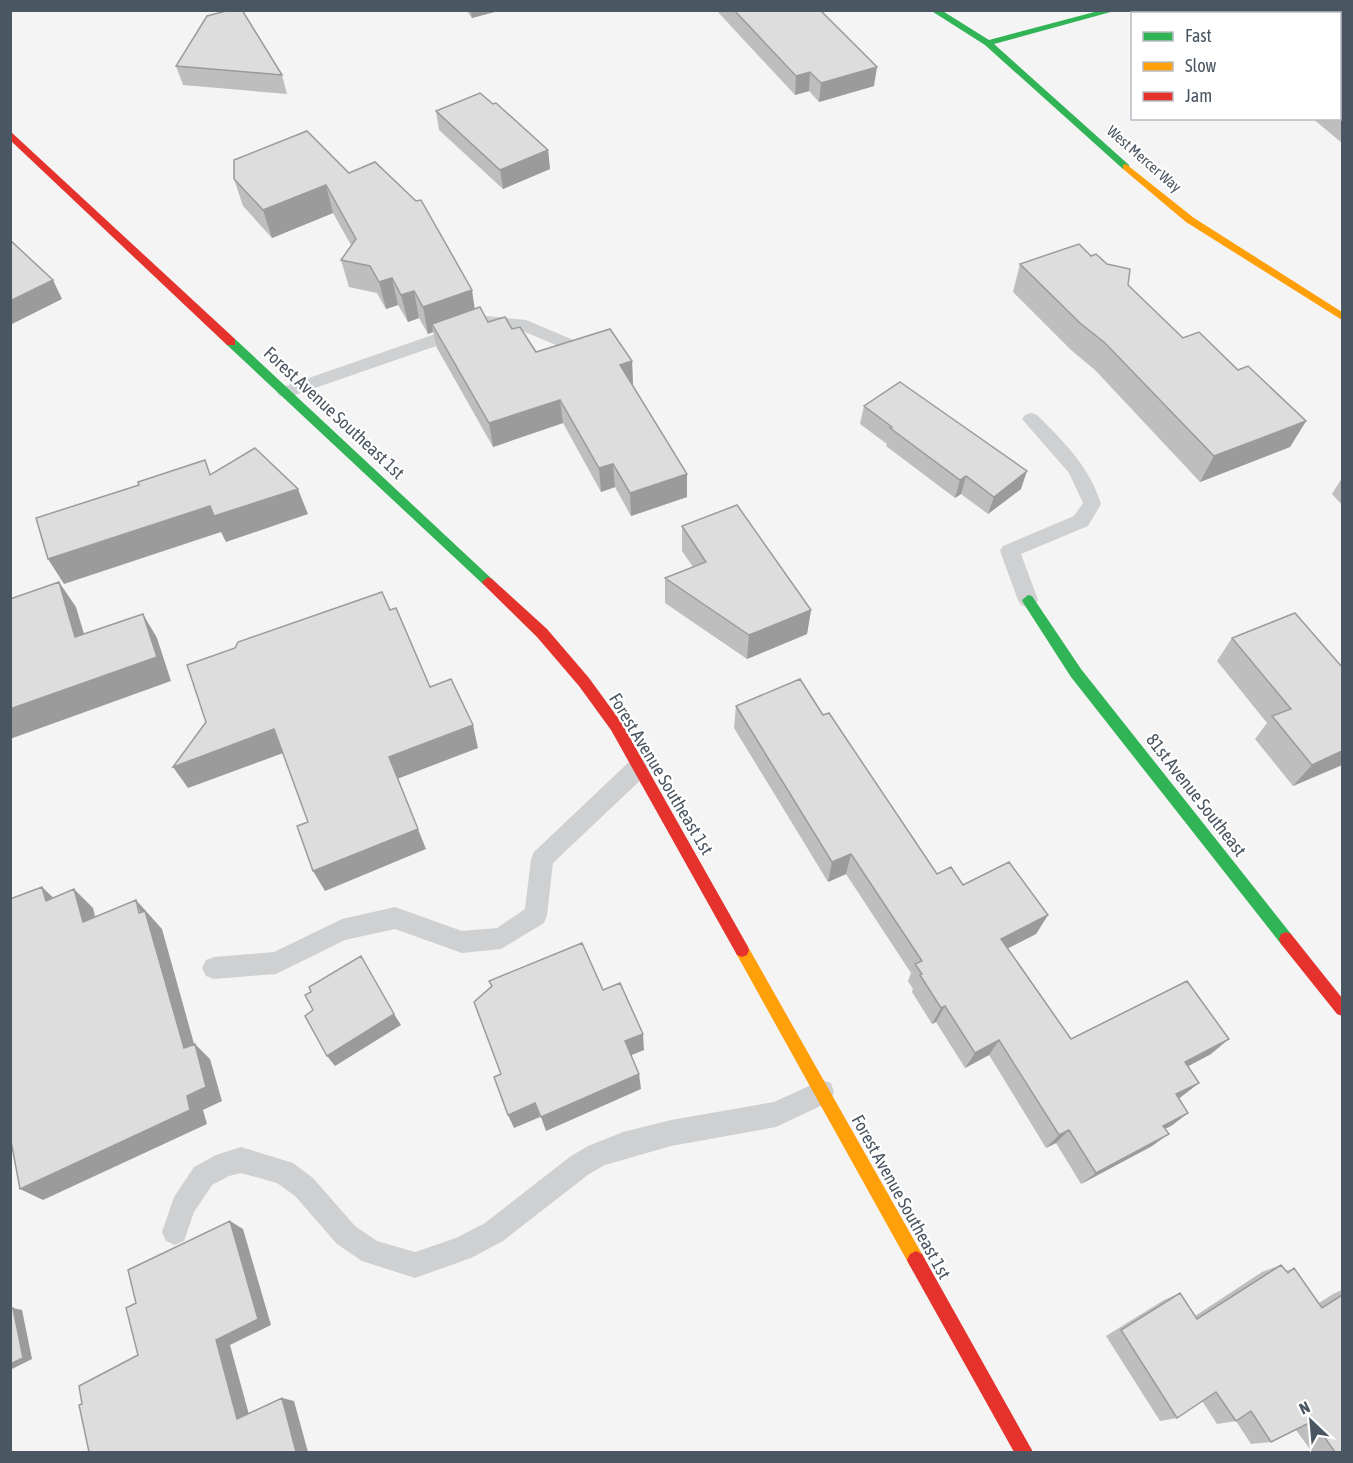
<svg xmlns="http://www.w3.org/2000/svg" width="1353" height="1463" font-family="'Asap Condensed',sans-serif">
  <style>
    .lines { fill: none; stroke-linecap: round; stroke-linejoin: round }
    .lane { fill: #ced0d2; fill-rule: evenodd }
    .street { fill: #ced0d2; fill-rule: evenodd }
    .fast { fill: #30b455; fill-rule: evenodd }
    .slow { fill: #ff9f0a; fill-rule: evenodd }
    .jam { fill: #e5322d; fill-rule: evenodd }
    .wall { fill: #bebebf }
    .shaded-wall { fill: #9b9b9b }
    .building { fill: #ddddde; stroke: #9b9b9b; stroke-width: 1.5 }
    .labels { text-anchor: middle; stroke-width: 4.5; stroke-linejoin: round; paint-order: stroke }
    .far-street-label { font-size: 15px; fill: #4a5661; stroke: #fff }
    .street-label { font-size: 18px; fill: #4a5661; stroke: #fff }
  </style>
  <rect width="100%" height="100%" fill="#f4f4f4"/>
  <g class="lines">
    <path class="lane" d="M487 316 526 320 590 347 592 351 590 355 584 357 518 329 488 328 292 396H280L277 392 280 388Z
      M1031 413 1037 415C1064 442 1090 467 1101 504L1088 526 1021 554 1038 600 1035 605 1028 608 1021 605 1018 600 1000 551 1003 546 1074 516 1083 503 1069 473 1022 419 1025 415Z
      M639 758 647 760 650 767 647 774 553 863 547 915 544 923 501 949 462 953 395 929 345 940 276 974 214 979 206 976 202 968 206 960 214 957 274 952 342 919 395 907 462 931 497 928 525 909 531 859 534 852 631 760Z
      M822 1080 831 1083 834 1092 831 1101 776 1127 671 1146 605 1165 589 1174 503 1241 471 1258 415 1278 362 1261 337 1244 295 1196 277 1183 241 1173 229 1176 212 1185 194 1212 184 1241 175 1245 166 1241 162 1232 174 1197 194 1167 216 1155 241 1147 293 1163 313 1178 355 1226 377 1241 415 1252 456 1238 485 1223 571 1156 588 1146 623 1132 671 1120 774 1102Z"/>
    <path class="street" d="M1318 10H1340L1342 14 1340 18V14H1320Z"/>
    <path class="fast" d="M930 10H941L989 40 1102 10H1118L994 44 1129 165V169H1123L985 45Z
      M231 338 235 339 492 579 494 582 492 585H484L227 345 226 342Z
      M1028 595 1032 596 1081 669 1291 934 1293 939 1291 944 1286 946 1281 944 1071 677 1024 604 1022 600Z"/>
    <path class="slow" d="M1126 164 1194 218 1342 312V320L1186 222 1123 169V165Z
      M742 943 747 945 922 1254 925 1260 922 1266 916 1269 910 1266 737 955 735 950 737 945Z"/>
    <path class="jam" d="M10 131 235 339V345H227L10 140Z
      M488 577 492 579 547 629 589 678 621 722 747 945 749 950 747 955 742 957 737 955 611 730 579 686 537 637 484 585 482 582Z
      M1286 932 1291 934 1342 998V1016L1337 1014 1281 944 1279 939 1281 934Z
      M916 1251 922 1254 1033 1452H1014L910 1266 907 1260 910 1254Z"/>
  </g>
  <path class="wall" d="M466 10H502L472 18Z
    M716 10H820L874 86 819 102 809 91 795 95Z
    M1193 10H1295L1299 14H1192Z
    M1340 51 1342 53V143L1312 118H1340Z
    M176 66 282 75 287 94 183 85Z
    M436 111 548 150 550 169 503 189 439 130Z
    M349 173 475 309 488 322 512 329 536 352 632 361 633 385 687 497 631 516 615 487 601 492 563 423 493 447 437 348 433 332 428 334 419 318 408 322 398 305 386 309 377 293 349 287 341 260 351 245 333 213 272 238 243 206 234 179Z
    M1091 256 1128 285 1183 338 1238 370 1306 421 1290 447 1200 482 1095 370 1071 350 1013 292 1020 264Z
    M864 406 1021 489 988 514 961 494 955 498 886 446 887 444 860 424Z
    M1342 478V505L1332 494Z
    M682 526 811 610 807 634 747 659 665 603V578L693 567 682 551Z
    M1232 638 1342 765 1293 786 1255 739 1267 723 1217 661Z
    M736 706 823 715 937 874 963 885 1048 915 1036 934 1008 948 1071 1039 1211 1054 1188 1066 1199 1083 1179 1098 1188 1113 1171 1126 1165 1129 1152 1146 1081 1184 1056 1143 1046 1148 989 1055 965 1068 936 1022 932 1024 912 992 913 989 908 981 911 973 846 874 828 882 734 728Z
    M1281 1265 1286 1271 1294 1268 1319 1303 1333 1294 1342 1290V1452H1312L1296 1430 1271 1442 1251 1444 1236 1421 1217 1424 1202 1401 1177 1418 1160 1421 1106 1336 1164 1300 1180 1293 1195 1316 1262 1272Z"/>
  <path class="shaded-wall" d="M470 10H502L472 18Z
    M877 67 874 86 819 102 821 83Z
    M810 72 809 91 795 95 796 76Z
    M548 150 550 169 503 189 500 170Z
    M326 185 333 213 272 238 263 210Z
    M392 278 398 305 386 309 379 282Z
    M53 280 62 299 10 325V301Z
    M472 290 476 317 432 324 433 332 428 334 423 307Z
    M414 291 419 318 408 322 401 295Z
    M632 361 633 385 620 365Z
    M560 400 563 423 493 447 489 423Z
    M1306 421 1290 447 1200 482 1214 456Z
    M613 464 615 487 601 492 599 468Z
    M1027 471 1021 489 988 514 994 497Z
    M687 474V497L631 516 630 493Z
    M966 476 961 494 955 498 960 480Z
    M298 489 308 514 226 542 221 532 64 584 48 559 210 506Z
    M59 582 76 607 92 661 75 637Z
    M811 610 807 634 747 659 749 635Z
    M143 614 157 638 171 681 10 739V709Z
    M473 725 478 748 397 779 389 757Z
    M274 729 286 752 188 788 173 767Z
    M1342 751V765L1293 786 1312 765Z
    M418 829 426 849 325 891 313 871Z
    M851 854 846 874 828 882 832 862Z
    M42 887 62 906 46 901Z
    M74 889 93 908 101 940 83 922Z
    M136 900 162 929 198 1058 195 1044 210 1059 222 1101 203 1110 207 1124 43 1200 20 1189 187 1096 184 1048Z
    M1048 915 1036 934 991 957 1001 939Z
    M945 1006 936 1022 932 1024 941 1008Z
    M394 1014 401 1025 335 1066 327 1056Z
    M643 1034 644 1050 627 1057 625 1041Z
    M1229 1039 1211 1054 1168 1077 1185 1062Z
    M999 1040 989 1055 965 1068 975 1053Z
    M639 1074 641 1089 546 1131 541 1117Z
    M1199 1083 1181 1097 1159 1108 1176 1094Z
    M535 1103 540 1117 514 1128 508 1115Z
    M1188 1113 1171 1126 1146 1138 1163 1126Z
    M1069 1130 1056 1143 1046 1148 1059 1135Z
    M1169 1134 1152 1146 1081 1184 1096 1173Z
    M230 1221 243 1229 271 1325 230 1345 251 1422 237 1419 216 1340Z
    M13 1308 22 1310 32 1359 10 1370Z
    M282 1398 294 1401 308 1452H296Z"/>
  <path class="building" d="M230 10H242L282 75 176 66 207 16Z
    M734 10H820L877 67 821 83 810 72 796 76Z
    M1214 10H1295L1299 14H1218Z
    M1340 51 1342 53V116L1340 114Z
    M480 93 493 104 496 103 548 150 500 170 436 111Z
    M307 131 349 173 375 162 416 201 421 200 472 290 423 307 414 291 401 295 392 278 379 282 370 266 341 260 356 239 326 185 263 210 234 179V160Z
    M10 240 53 280 10 301Z
    M1079 244 1091 256 1096 254 1107 264 1130 269 1128 285 1183 338 1199 332 1238 370 1248 366 1306 421 1214 456 1105 343 1080 323 1020 264Z
    M480 307 488 322 505 317 512 329 520 327 536 352 610 329 632 361 620 365 687 474 630 493 613 464 599 468 560 400 489 423 432 324Z
    M900 382 1027 471 994 497 966 476 960 480 890 428 892 427 864 406Z
    M255 448 298 489 214 516 210 506 48 559 36 518 139 485 138 482 205 460 210 475Z
    M737 505 811 610 749 635 665 578 706 562 682 526Z
    M59 582 75 637 143 614 157 657 10 709V599Z
    M382 592 390 610 396 608 430 687 451 679 473 725 389 757 418 829 313 871 297 826 308 822 274 729 173 767 206 722 187 665 235 648 238 642Z
    M1295 613 1342 667V751L1312 765 1272 716 1291 709 1232 638Z
    M800 679 823 715 829 713 937 874 951 867 963 885 1009 862 1048 915 1001 939 1071 1039 1187 981 1229 1039 1185 1062 1199 1083 1176 1094 1188 1113 1163 1126 1169 1134 1096 1173 1069 1130 1059 1135 999 1040 975 1053 945 1006 941 1008 920 975 922 974 915 964 922 961 851 854 832 862 736 706Z
    M42 887 46 901 74 889 83 922 136 900 139 913 145 911 184 1048 195 1044 206 1087 187 1096 190 1110 20 1189 10 1136V899Z
    M582 943 603 990 620 983 643 1034 625 1041 639 1074 541 1117 535 1103 508 1115 494 1077 501 1074 474 1002 492 986 489 981Z
    M361 956 394 1014 327 1056 305 1016 313 1010 305 995 311 992 309 987Z
    M230 1221 258 1319 216 1340 237 1419 282 1398 296 1452H89L79 1405 82 1404 79 1386 138 1355 126 1308 136 1303 128 1270Z
    M1281 1265 1288 1273 1294 1268 1322 1308 1342 1295V1452H1335L1313 1421 1271 1442 1251 1411 1236 1421 1216 1392 1177 1418 1121 1330 1180 1293 1197 1319Z
    M13 1308 23 1358 10 1364V1309Z"/>
  <g class="labels">
    <g class="far-street-label">
      <text transform="translate(1144 159) rotate(41)" y="5">West Mercer Way</text>
    </g>
    <g class="street-label">
      <text transform="translate(334 413) rotate(43)" y="6">Forest Avenue Southeast 1st</text>
      <text transform="translate(661 774) rotate(59)" y="6">Forest Avenue Southeast 1st</text>
      <text transform="translate(1196 795) rotate(52)" y="6">81st Avenue Southeast</text>
      <text transform="translate(901 1197) rotate(61)" y="6">Forest Avenue Southeast 1st</text>
    </g>
  </g>
  <rect width="1353" height="1463" fill="none" stroke="#4a5661" stroke-width="24"/>
  <rect x="1131" y="12" width="210" height="108" fill="#ffffff" stroke="#b7bbc0" stroke-width="1.5"/>
  <rect x="1143" y="32" width="30" height="9" fill="#30b455" stroke="#b7bbc0" stroke-width="1.5"/>
  <text x="1185" y="42" font-size="18" fill="#4a5661">Fast</text>
  <rect x="1143" y="62" width="30" height="9" fill="#ff9f0a" stroke="#b7bbc0" stroke-width="1.5"/>
  <text x="1185" y="72" font-size="18" fill="#4a5661">Slow</text>
  <rect x="1143" y="92" width="30" height="9" fill="#e5322d" stroke="#b7bbc0" stroke-width="1.5"/>
  <text x="1185" y="102" font-size="18" fill="#4a5661">Jam</text>
  <g transform="translate(1311 1421) rotate(334)" stroke="#ffffff" stroke-width="4.5" paint-order="stroke">
  <path d="M0-4.5L10 22L0 15L-10 22Z" fill="#4a5661"/>
  <text y="-9" font-size="16" font-weight="bold" text-anchor="middle" fill="#4a5661">N</text>
  </g>
</svg>
